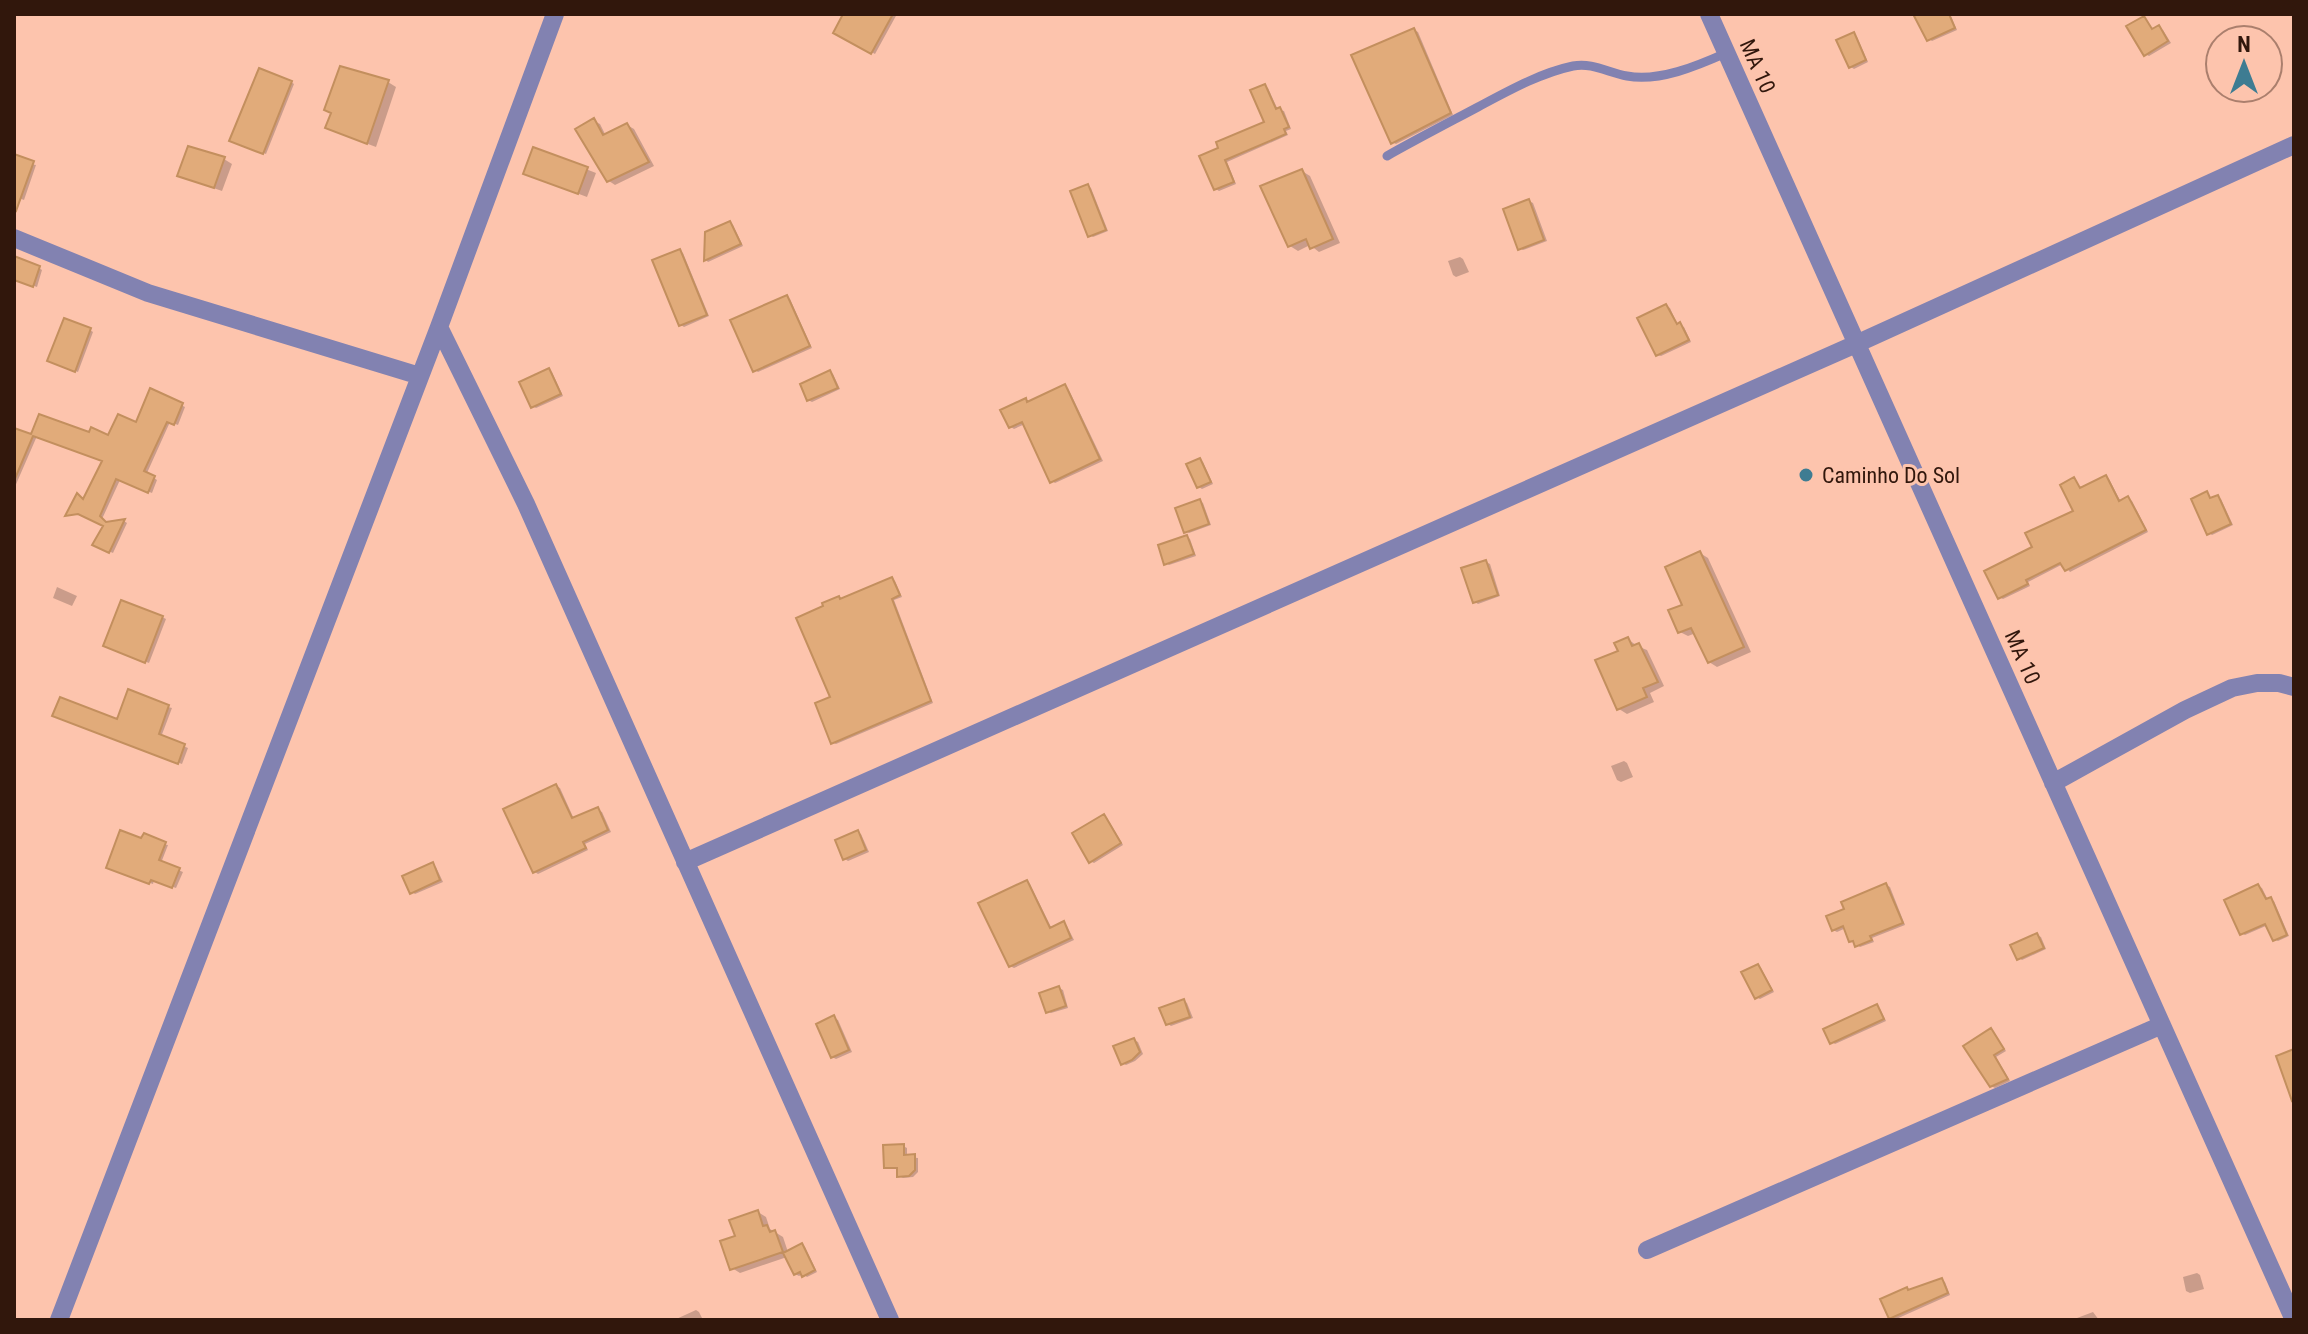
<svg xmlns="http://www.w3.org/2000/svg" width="2308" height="1334" font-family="'Roboto Condensed',sans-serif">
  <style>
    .shadow { fill: #0003 }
    .building { fill: #e1ab7a; stroke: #c38f5e; stroke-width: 2 }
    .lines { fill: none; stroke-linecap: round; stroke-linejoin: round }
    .lane { stroke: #8282b1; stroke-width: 9 }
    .street { stroke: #8282b1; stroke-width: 18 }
    .poi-dot { fill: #3e7c92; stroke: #fdc4ad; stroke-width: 3 }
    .labels { text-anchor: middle; stroke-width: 6; stroke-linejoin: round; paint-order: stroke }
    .street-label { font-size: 22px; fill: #31170c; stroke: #fdc4ad }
    .poi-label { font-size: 22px; fill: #31170c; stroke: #fdc4ad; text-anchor: start }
  </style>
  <rect width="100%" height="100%" fill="#fdc4ad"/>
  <path class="shadow" d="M845 14H897L875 54 836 32Z
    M1923 14H1950L1957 30 1932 41 1929 39Z
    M2144 19 2154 30 2159 28 2163 30 2171 43 2149 56 2145 54Z
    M1414 30 1418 32 1453 115 1396 144 1392 142Z
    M1854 35 1857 37 1868 62 1854 69 1851 67Z
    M342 68 388 82 396 87 376 147 336 132Z
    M291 82 294 84 266 154 235 142Z
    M1265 86 1268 88 1278 110 1284 111 1291 129 1286 131 1288 135 1227 162 1236 184 1219 191 1216 189 1202 157 1267 123Z
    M594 121 600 124 606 136 627 125 634 129 654 166 615 185 609 181Z
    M535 149 596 173 587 197 534 177Z
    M224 159 232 164 222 191 188 179Z
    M14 161 36 165 24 200 14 196Z
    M1302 171 1310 176 1340 243 1319 252 1310 245 1298 251 1290 246Z
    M1088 186 1091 188 1108 231 1093 237 1090 235Z
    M1529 201 1533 203 1547 241 1523 250 1519 248Z
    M730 223 733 225 743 246 708 262 706 260Z
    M680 251 683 253 709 316 684 327 681 325Z
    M1460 257 1463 259 1469 272 1456 277 1453 275 1448 261Z
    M14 267 39 268 42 270 37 287 14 278Z
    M787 297 790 299 812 348 758 372 755 370Z
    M1666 306 1670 308 1678 326 1684 327 1691 342 1661 356 1657 355Z
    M90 330 93 332 78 372 53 362Z
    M549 370 552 372 563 396 536 408 532 406Z
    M830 372 833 374 840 389 812 402 808 400Z
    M1065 386 1068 388 1103 461 1055 483 1052 481 1025 424 1014 429 1011 427 1026 400 1030 402Z
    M151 391 185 407 178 425 170 422 147 473 157 480 152 493 120 480 102 519 107 524 124 521 127 523 113 553 95 545 105 525 83 514 68 515 85 501 104 461 37 436 14 489V430L32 437 40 416 90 435 109 437 137 425Z
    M1200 460 1203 462 1213 484 1202 489 1199 487Z
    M2106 477 2109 479 2121 502 2128 499 2132 501 2148 532 2070 572 2063 564 2028 582 2030 586 2003 599 1999 597 2035 548 2076 512 2074 480 2082 490Z
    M2207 493 2212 499 2218 497 2221 499 2233 525 2212 535 2209 533Z
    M1200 501 1203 503 1211 525 1189 533 1186 531Z
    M1187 537 1190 539 1196 556 1169 565 1166 563Z
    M1700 553 1708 558 1751 652 1717 667 1709 662 1696 633 1688 636 1680 632 1685 606Z
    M1486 562 1490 564 1500 596 1478 604 1475 602Z
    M892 579 895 581 902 597 894 600 933 703 836 744 833 743V698L839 598 842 600Z
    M57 587 77 596 72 606 53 598Z
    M162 617 166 619 149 663 109 647Z
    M1628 639 1637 646 1647 650 1664 686 1650 693 1654 702 1627 714 1619 709Z
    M168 707 172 708 161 737 188 748 182 764 58 717 118 721Z
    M1624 761 1627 763 1633 777 1621 782 1617 780 1611 766Z
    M556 786 560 788 574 819 598 810 602 812 611 832 585 844 588 850 538 874 535 872Z
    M1104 816 1107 818 1123 845 1094 863 1090 861Z
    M857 832 861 834 869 852 848 861 845 859Z
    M142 841 168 845 161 863 183 872 176 888 154 880 153 884 111 869Z
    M432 865 436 867 443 882 415 894 412 892Z
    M1027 882 1030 884 1052 929 1063 924 1067 926 1074 940 1014 968 1010 966Z
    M1886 885 1890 887 1905 925 1872 938 1874 942 1860 947 1851 941 1846 928 1837 932 1833 930 1847 910Z
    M2258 886 2262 888 2268 900 2274 901 2289 936 2278 941 2274 939 2268 925 2245 935 2241 933Z
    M2037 935 2041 937 2046 949 2022 960 2019 958Z
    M1758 966 1761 968 1774 992 1760 999 1756 997Z
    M1059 988 1063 990 1068 1008 1051 1013 1047 1011Z
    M1184 1001 1187 1003 1193 1018 1171 1026 1168 1024Z
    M1877 1007 1880 1009 1886 1021 1835 1044 1832 1042Z
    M834 1018 838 1020 852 1052 836 1059 832 1057Z
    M1991 1030 2006 1051 1996 1057 2010 1081 1995 1088 1991 1086Z
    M1134 1040 1138 1042 1143 1054 1135 1061 1126 1065 1122 1063Z
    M903 1146 907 1148V1157L918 1158V1172L913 1177 903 1178 899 1176V1169L886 1167Z
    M758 1212 766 1217 770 1229 783 1237 788 1252 802 1245 805 1247 817 1272 807 1277 803 1274 799 1276 795 1274 787 1257 740 1273 732 1268 737 1237Z
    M2197 1273 2200 1275 2204 1289 2190 1293 2186 1291 2183 1277Z
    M1942 1280 1945 1282 1950 1295 1894 1320 1890 1318 1907 1289 1911 1291Z
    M696 1310 699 1312 703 1320H674Z
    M2093 1312 2099 1320H2078L2077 1318Z"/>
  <path class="building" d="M843 14H893L871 54 833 33Z
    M1913 14H1949L1955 28 1927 41Z
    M2144 16 2152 29 2159 25 2168 41 2144 56 2126 26Z
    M1414 28 1451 113 1391 144 1351 55Z
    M1854 32 1866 60 1849 68 1836 40Z
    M340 66 389 80 367 144 325 128 331 113 324 110Z
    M259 68 292 81 263 154 229 141Z
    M1265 84 1276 109 1280 107 1289 127 1284 129 1286 134 1225 160 1234 182 1214 190 1199 156 1218 148 1216 142 1264 122 1250 90Z
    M594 118 603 135 627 123 649 162 607 182 575 129Z
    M188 146 225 157 214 188 177 176Z
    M533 147 588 167 578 194 523 174Z
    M14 154 34 161 16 211 14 210Z
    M1302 169 1333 239 1310 249 1306 239 1288 247 1260 186Z
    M1088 184 1106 230 1088 237 1070 191Z
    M1529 199 1544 240 1518 250 1503 209Z
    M730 221 741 244 704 261 705 232Z
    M680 249 707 315 679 326 652 260Z
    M14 256 40 266 33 287 14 280Z
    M787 295 810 346 753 372 730 320Z
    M1666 304 1677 324 1680 322 1689 340 1656 356 1637 318Z
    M64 318 91 328 75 372 47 361Z
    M549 368 561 394 531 408 519 382Z
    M830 370 838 388 807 401 800 384Z
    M1065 384 1100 459 1050 483 1022 422 1009 428 1000 410 1026 398 1027 402Z
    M150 388 183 403 174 425 167 422 144 471 155 476 148 493 116 479 100 516 106 522 125 519 109 553 92 545 103 526 78 514 65 516 77 493 83 499 102 461 33 436 14 481V428L31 434 39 414 89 432 91 427 108 435 118 414 136 422Z
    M1200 458 1211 482 1197 488 1186 464Z
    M2106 475 2119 501 2128 496 2146 530 2065 571 2060 563 2026 580 2028 584 1998 599 1984 571 2032 547 2025 533 2073 511 2060 485 2074 477 2080 488Z
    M2207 491 2210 498 2218 495 2231 524 2207 535 2191 499Z
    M1200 499 1209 524 1184 533 1175 508Z
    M1187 535 1194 554 1164 565 1158 545Z
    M1700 551 1744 647 1708 663 1691 628 1678 633 1668 610 1682 605 1665 567Z
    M1486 560 1498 595 1473 603 1461 568Z
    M892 577 900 595 892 599 931 701 831 744 815 703 830 697 796 618 823 606 822 603 839 596 840 599Z
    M121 600 163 616 145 663 103 646Z
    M1628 637 1632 646 1639 643 1658 682 1643 688 1647 697 1617 710 1595 660 1618 651 1614 643Z
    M128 689 169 705 159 734 185 744 178 764 52 716 60 697 117 719Z
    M556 784 572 818 598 807 608 830 583 842 586 848 533 873 503 809Z
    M1104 814 1121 843 1089 863 1072 833Z
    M120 830 141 838 144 833 166 842 159 860 180 868 172 888 151 880 149 884 106 868Z
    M858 830 866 850 843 860 835 840Z
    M433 862 440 880 410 894 402 876Z
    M1027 880 1050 928 1064 921 1071 938 1009 967 978 903Z
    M1886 883 1903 923 1870 936 1872 940 1855 947 1853 941 1849 942 1843 926 1832 931 1826 916 1844 909 1841 902Z
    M2258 884 2266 899 2271 897 2287 935 2273 941 2265 924 2240 935 2224 900Z
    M2037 933 2044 948 2017 960 2010 945Z
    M1758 964 1772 990 1755 999 1741 972Z
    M1059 986 1066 1006 1046 1013 1039 993Z
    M1184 999 1190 1017 1166 1025 1159 1008Z
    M1877 1004 1884 1019 1830 1044 1823 1029Z
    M834 1015 849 1050 831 1058 816 1024Z
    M1991 1028 2004 1049 1994 1055 2008 1079 1990 1087 1963 1046Z
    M1134 1038 1140 1052 1132 1060 1121 1065 1113 1046Z
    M2294 1049V1100L2292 1101 2276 1056Z
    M904 1144V1155L915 1154V1170L909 1176 897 1177V1168H884L883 1145Z
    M758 1210 763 1226 767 1225 770 1232 775 1230 783 1252 730 1270 720 1241 735 1236 729 1220Z
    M802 1243 815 1270 802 1277 800 1272 794 1275 783 1253Z
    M1942 1278 1948 1293 1889 1319 1880 1299 1907 1287 1908 1290Z"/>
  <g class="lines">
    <path class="lane" d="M1387 156C1417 139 1448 123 1478 107 1508 91 1540 73 1573 66 1592 62 1609 73 1627 76 1659 82 1697 66 1726 53"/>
    <path class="street" d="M1709 14 2294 1320
      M14 238 148 293 420 376
      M439 327 526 504 890 1320
      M2053 783 2185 710 2232 688 2257 683H2279L2294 687
      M685 862 1856 344 2294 145
      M1647 1250 2162 1025
      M59 1320 439 327 555 14"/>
  </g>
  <circle class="poi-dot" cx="1806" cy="475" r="8"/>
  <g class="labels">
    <g class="street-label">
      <text transform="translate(1758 66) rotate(66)" y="8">MA 10</text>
      <text transform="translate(2023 657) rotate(66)" y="8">MA 10</text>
    </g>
    <g class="poi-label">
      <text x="1822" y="483">Caminho Do Sol</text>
    </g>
  </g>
  <rect width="2308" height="1334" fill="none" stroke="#31170c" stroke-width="32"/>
  <g transform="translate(2244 64)"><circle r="38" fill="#fdc4ad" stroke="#ab7f6d" stroke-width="2"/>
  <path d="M0-6L14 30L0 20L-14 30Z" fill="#3e7c92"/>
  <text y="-12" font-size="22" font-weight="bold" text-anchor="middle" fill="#31170c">N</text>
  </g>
</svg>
